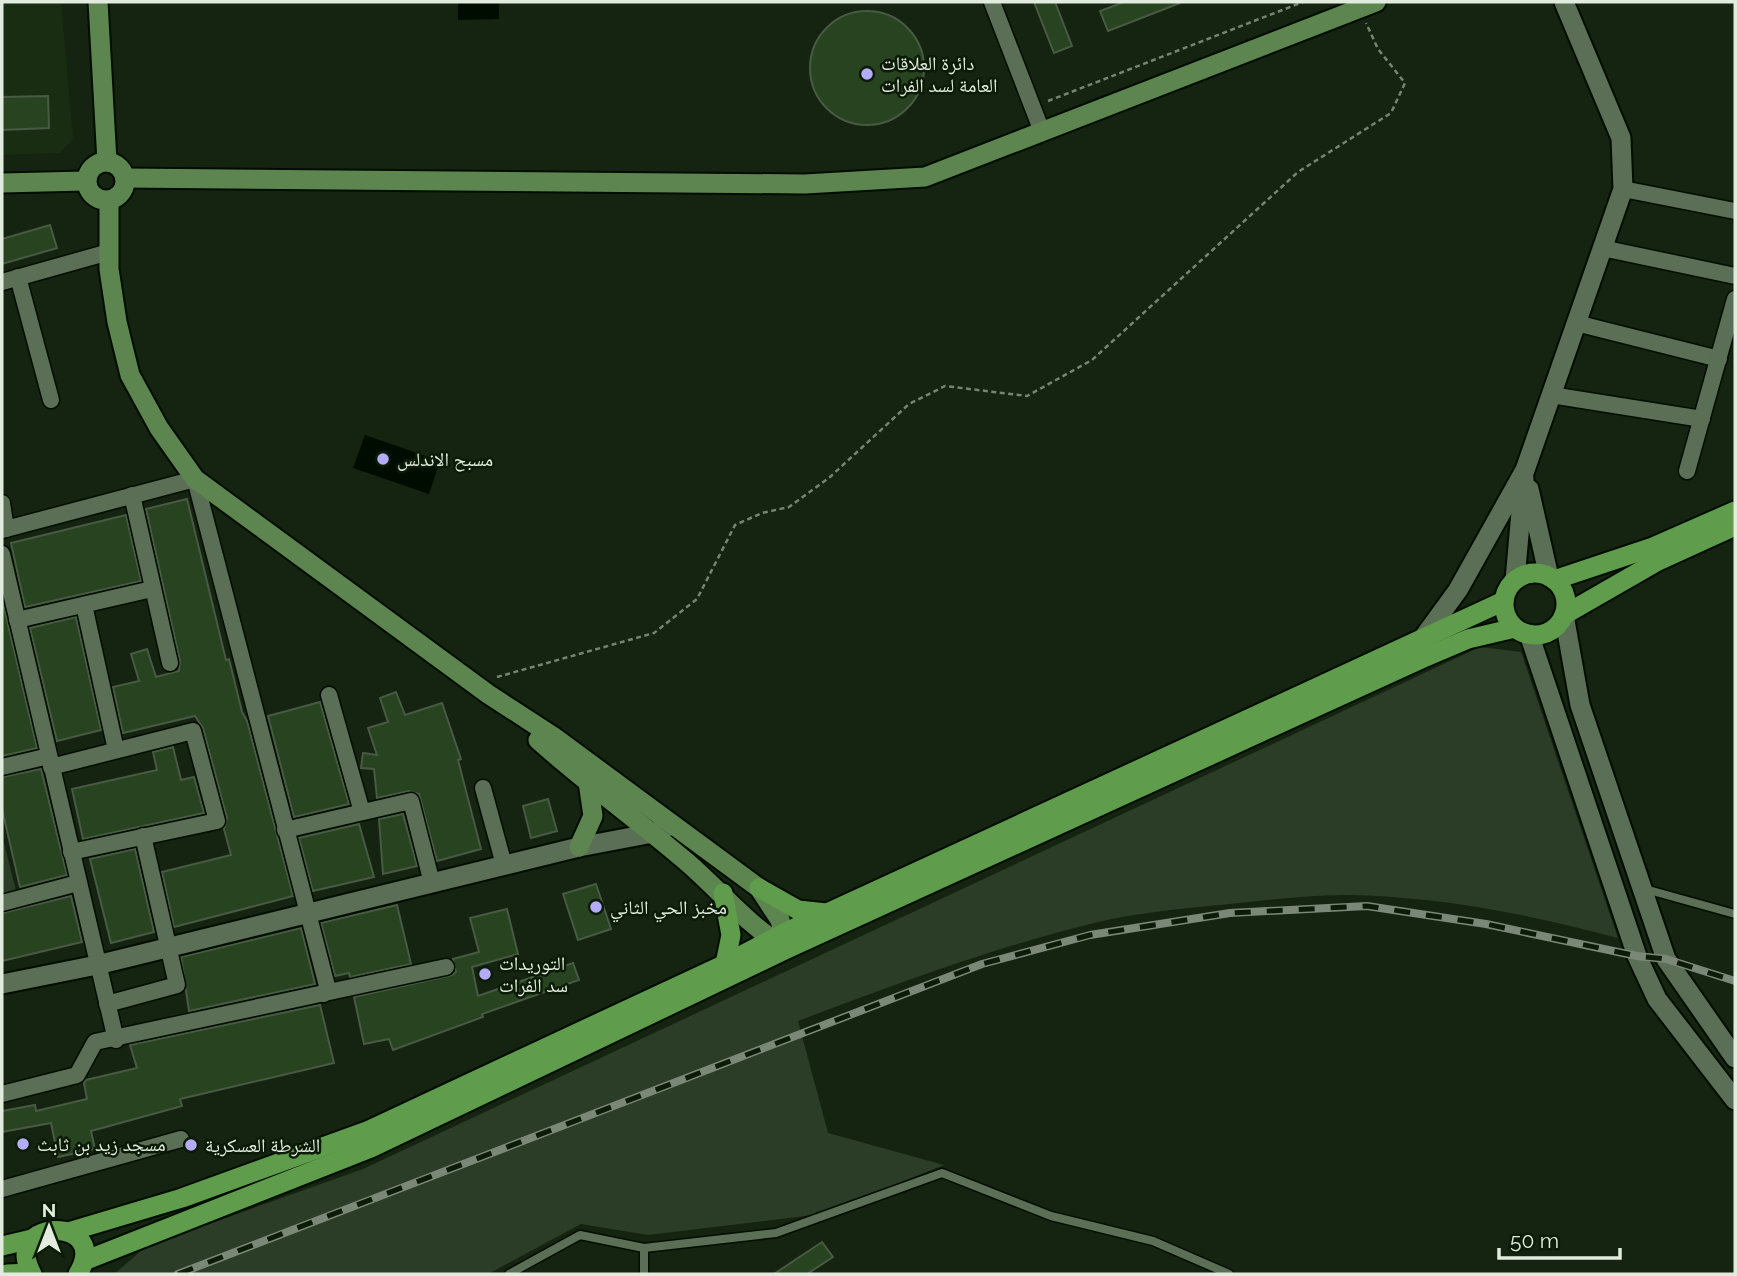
<svg xmlns="http://www.w3.org/2000/svg" width="1737" height="1276" font-family="Raleway,'Noto Naskh Arabic',sans-serif">
  <rect width="100%" height="100%" fill="#142410"/>
  <path fill="#192d13" d="M 2,2 L 61,2 L 73,138 L 60,153 L 2,155 Z"/>
  <g fill="#2c3d27">
    <path d="M 1480,647 L 1521,652 L 1618,938 C 1532,915 1442,897 1352,895 C 1308,894 1264,901 1220,905 C 1178,909 1135,913 1094,923 C 992,948 896,984 798,1021 L 828,1133 L 944,1165 L 822,1214 L 648,1235 L 581,1224 L 488,1274 L 114,1274 L 147,1246 L 363,1169 Z"/>
    <path d="M 2,835 L 17,895 L 2,899 Z"/>
  </g>
  <g fill="#000c00">
    <path d="M 458,2 L 499,2 L 499,19 L 458,20 Z"/>
    <path d="M 365,435 L 440,461 L 429,494 L 353,468 Z"/>
  </g>
  <g fill="#27431f" stroke="#485a43" stroke-width="2">
    <path d="M 1034,2 L 1055,2 L 1072,46 L 1054,53 Z"/>
    <path d="M 1124,2 L 1180,2 L 1180,3 L 1108,31 L 1100,11 Z"/>
    <circle cx="867" cy="68" r="57"/>
    <path d="M 48,96 L 49,128 L 2,130 L 2,97 Z"/>
    <path d="M 50,225 L 57,248 L 2,264 L 2,239 Z"/>
    <path d="M 187,499 L 226,660 L 229,659 L 242,712 L 247,721 L 293,896 L 174,927 L 162,872 L 231,855 L 224,829 L 227,818 L 203,728 L 195,716 L 123,733 L 113,687 L 139,681 L 131,654 L 147,649 L 156,677 L 179,671 L 180,661 L 146,509 Z"/>
    <path d="M 126,515 L 141,581 L 25,607 L 11,543 Z"/>
    <path d="M 2,599 L 37,748 L 2,756 Z"/>
    <path d="M 76,617 L 101,730 L 57,741 L 30,628 Z"/>
    <path d="M 396,692 L 405,715 L 442,703 L 461,759 L 458,760 L 481,849 L 437,861 L 419,794 L 409,791 L 377,798 L 374,769 L 361,768 L 363,753 L 377,755 L 368,728 L 388,722 L 380,698 Z"/>
    <path d="M 320,702 L 349,804 L 294,817 L 268,716 Z"/>
    <path d="M 173,747 L 181,780 L 194,777 L 204,813 L 83,839 L 72,789 L 157,770 L 153,752 Z"/>
    <path d="M 41,769 L 67,875 L 20,887 L 2,809 L 2,777 Z"/>
    <path d="M 548,799 L 557,831 L 531,838 L 523,806 Z"/>
    <path d="M 403,814 L 417,866 L 383,874 L 379,819 Z"/>
    <path d="M 359,824 L 374,877 L 313,891 L 299,838 Z"/>
    <path d="M 135,849 L 154,932 L 111,943 L 90,859 Z"/>
    <path d="M 596,884 L 611,929 L 578,940 L 563,894 Z"/>
    <path d="M 71,896 L 82,942 L 2,961 L 2,913 Z"/>
    <path d="M 397,905 L 411,964 L 350,977 L 349,973 L 335,976 L 321,923 Z"/>
    <path d="M 507,909 L 518,954 L 472,967 L 478,996 L 573,963 L 579,980 L 482,1014 L 483,1017 L 393,1050 L 389,1039 L 364,1044 L 354,997 L 452,975 L 456,972 L 453,959 L 479,952 L 470,918 Z"/>
    <path d="M 301,928 L 315,984 L 189,1011 L 181,957 Z"/>
    <path d="M 320,1005 L 334,1063 L 180,1099 L 182,1106 L 91,1131 L 95,1149 L 58,1157 L 51,1123 L 2,1132 L 2,1111 L 35,1105 L 36,1111 L 87,1099 L 84,1083 L 86,1080 L 137,1068 L 130,1045 Z"/>
    <path d="M 822,1242 L 833,1257 L 807,1274 L 774,1274 Z"/>
  </g>
  <g fill="none" stroke-linecap="round" stroke-linejoin="round">
    <g stroke="#020d00" stroke-width="11">
      <g id="service">
        <path d="M 1645,889 L 1735,914"/>
        <path d="M 644,1248 L 644,1274"/>
        <path d="M 509,1274 L 580,1235 L 644,1248 L 776,1233 L 942,1173 L 1051,1216 L 1153,1241 L 1229,1274"/>
      </g>
    </g>
    <g stroke="#020d00" stroke-width="19">
      <g id="minor">
        <path d="M 992,2 L 1041,129"/>
        <path d="M 1623,189 L 1735,211"/>
        <path d="M 1602,248 L 1735,276"/>
        <path d="M 18,277 L 51,400"/>
        <path d="M 2,282 L 109,252"/>
        <path d="M 1576,323 L 1719,359"/>
        <path d="M 1551,395 L 1702,419"/>
        <path d="M 1687,471 L 1735,299"/>
        <path d="M 132,495 L 170,663"/>
        <path d="M 2,503 L 6,529"/>
        <path d="M 2,530 L 195,479 L 327,986 L 324,994"/>
        <path d="M 2,554 L 116,1040"/>
        <path d="M 84,605 L 116,750"/>
        <path d="M 17,620 L 152,589"/>
        <path d="M 329,695 L 362,812"/>
        <path d="M 2,767 L 49,756"/>
        <path d="M 51,767 L 193,731 L 217,821 L 71,852"/>
        <path d="M 483,788 L 504,865"/>
        <path d="M 285,830 L 411,801 L 432,883"/>
        <path d="M 2,903 L 78,883"/>
        <path d="M 107,1004 L 177,985 L 143,836"/>
        <path d="M 2,1094 L 77,1075 L 95,1042 L 446,967"/>
        <path d="M 2,1189 L 181,1139"/>
      </g>
    </g>
    <g stroke="#020d00" stroke-width="23">
      <g id="tertiary">
        <path d="M 1529,489 L 1549,577"/>
        <path d="M 1515,580 L 1524,478"/>
        <path d="M 1564,615 L 1580,705 L 1666,959 L 1735,1058"/>
        <path d="M 1529,634 L 1637,956 L 1657,999 L 1735,1100"/>
        <path d="M 1423,638 L 1458,590 L 1525,470 L 1623,189 L 1621,138 L 1564,2"/>
        <path d="M 2,984 L 97,965 L 579,847 L 653,833 L 671,825"/>
      </g>
    </g>
    <g stroke="#020d00" stroke-width="23">
      <g id="secondary">
        <path d="M 98,2 L 107,162"/>
        <circle cx="106" cy="181" r="19"/>
        <path d="M 125,178 L 805,184 L 925,177 L 1376,2"/>
        <path d="M 2,183 L 86,181"/>
        <path d="M 109,201 L 109,269 L 117,322 L 130,375 L 159,428 L 195,479 L 488,694 L 554,737 L 759,888 L 780,920 L 786,947"/>
        <path d="M 538,740 C 586,783 639,821 688,863 C 720,891 749,926 785,948"/>
        <path d="M 579,847 L 593,816 L 588,782"/>
      </g>
    </g>
    <g stroke="#020d00" stroke-width="23">
      <g id="primary">
        <circle cx="1535" cy="604" r="31"/>
        <path d="M 1554,580 L 1653,547 L 1735,511"/>
        <path d="M 1564,615 L 1658,561 L 1735,526"/>
        <path d="M 759,888 L 798,910 L 826,913"/>
        <path d="M 723,893 L 731,935 L 725,964"/>
        <path d="M 68,1232 L 182,1198 L 367,1131 L 725,964 L 784,933 L 1504,601"/>
        <path d="M 2,1246 L 32,1239"/>
        <path d="M 84,1261 L 371,1148 L 787,949 L 1421,659 L 1468,639 L 1515,628"/>
        <path d="M 7,1274 L 30,1273"/>
        <path d="M 32,1274 C 0,1216 113,1216 78,1274"/>
      </g>
    </g>
    <g stroke="#768372" stroke-width="2.5" stroke-dasharray="5 3.5" stroke-linecap="butt">
      <path d="M 1048,101 L 1303,2"/>
      <path d="M 497,677 L 654,633 L 697,599 L 735,525 L 762,513 L 789,507 L 830,477 L 909,404 L 945,386 L 1027,396 L 1092,360 L 1298,172 L 1391,113 L 1405,83 L 1378,49 L 1366,23"/>
    </g>
    <use href="#service" stroke="#5b6e56" stroke-width="8"/>
    <use href="#minor" stroke="#5b6e56" stroke-width="16"/>
    <use href="#tertiary" stroke="#5b6e56" stroke-width="19"/>
    <use href="#secondary" stroke="#5d8550" stroke-width="19"/>
    <use href="#primary" stroke="#5f9c4b" stroke-width="19"/>
    <g stroke="#7b8877" stroke-width="8">
      <path id="rail" d="M 178,1274 L 982,964 L 1090,935 L 1230,913 L 1367,906 L 1486,924 L 1637,956 L 1666,959 L 1735,981"/>
    </g>
    <use href="#rail" stroke="#0b1b07" stroke-width="5" stroke-dasharray="16" stroke-linecap="butt"/>
  </g>
  <g fill="#b4acf9" stroke="#0b1b07" stroke-width="2.5">
    <circle cx="867" cy="74" r="7"/>
    <circle cx="383" cy="459" r="7"/>
    <circle cx="596" cy="907" r="7"/>
    <circle cx="485" cy="974" r="7"/>
    <circle cx="23" cy="1144" r="7"/>
    <circle cx="191" cy="1145" r="7"/>
  </g>
  <g text-anchor="middle" stroke-width="5" stroke-linejoin="round" paint-order="stroke">
    <g font-size="19" fill="#e2ecde" stroke="#0b1b07" text-anchor="start">
      <text x="881" y="70">دائرة العلاقات<tspan x="881" dy="22">العامة لسد الفرات</tspan></text>
      <text x="397" y="466">مسبح الاندلس</text>
      <text x="610" y="914">مخبز الحي الثاني</text>
      <text x="499" y="970">التوريدات<tspan x="499" dy="22">سد الفرات</tspan></text>
      <text x="37" y="1151">مسجد زيد بن ثابث</text>
      <text x="205" y="1152">الشرطة العسكرية</text>
    </g>
  </g>
  <rect width="1737" height="1276" fill="none" stroke="#e2ecde" stroke-width="7"/>
  <g transform="translate(49 1227)" stroke="#0b1b07" stroke-width="5" paint-order="stroke">
  <path d="M0-5L12 26L0 18L-12 26Z" fill="#e2ecde"/>
  <text y="-10" font-size="19" font-weight="bold" text-anchor="middle" fill="#e2ecde">N</text>
  </g>
  <path d="M1499 1248v10h121v-10" fill="none" stroke="#e2ecde" stroke-width="3.5"/>
  <text x="1510" y="1248" font-size="21" fill="#e2ecde" stroke="#0b1b07" stroke-width="5" paint-order="stroke">50 m</text>
</svg>
